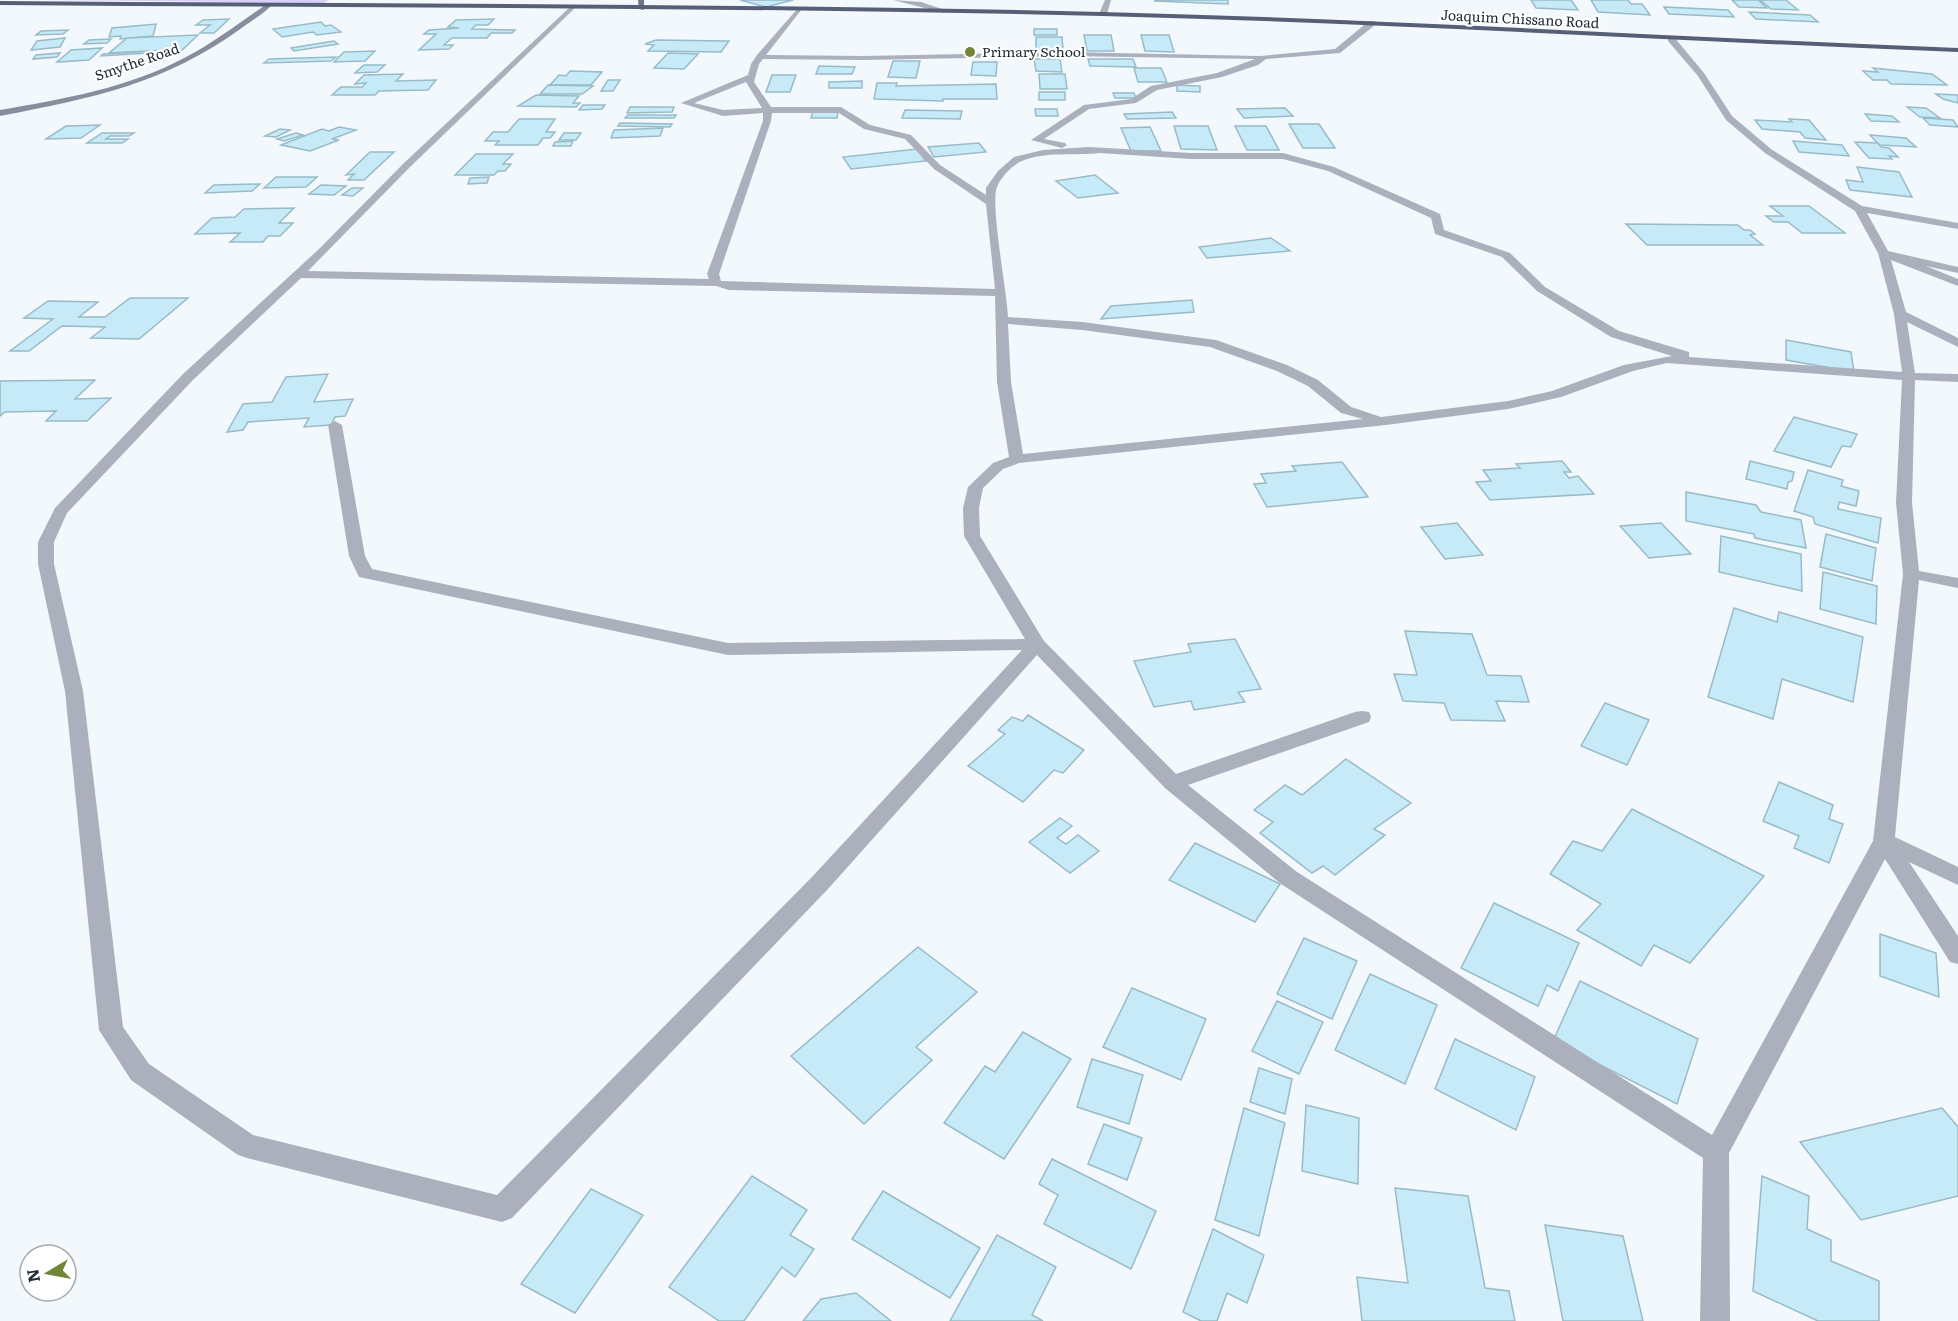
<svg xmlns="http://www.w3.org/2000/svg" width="1958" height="1321" font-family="Literata,serif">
  <rect width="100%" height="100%" fill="#f3f8fd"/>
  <path fill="#d9cffb" d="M 42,0 L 329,0 L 323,3 Z"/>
  <g fill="#c6eaf7" stroke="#98bbc7" stroke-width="1.5">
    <path d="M 740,0 L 793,0 L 766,7 Z"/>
    <path d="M 1155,0 L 1228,0 L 1228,4 L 1155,1 Z"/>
    <path d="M 1531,0 L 1571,0 L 1578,10 L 1536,8 Z"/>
    <path d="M 1591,0 L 1628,0 L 1631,4 L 1642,4 L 1650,15 L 1598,12 Z"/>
    <path d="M 1732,0 L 1758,0 L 1767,8 L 1739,7 Z"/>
    <path d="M 1760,0 L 1786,0 L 1798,10 L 1771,9 Z"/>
    <path d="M 1664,7 L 1728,10 L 1734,17 L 1669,14 Z"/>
    <path d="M 1749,12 L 1810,15 L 1818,22 L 1756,19 Z"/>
    <path d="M 229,19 L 214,33 L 200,33 L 210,25 L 196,25 L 203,20 Z"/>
    <path d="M 494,19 L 488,25 L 476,25 L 472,29 L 515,30 L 512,33 L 491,33 L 487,38 L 452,38 L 444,45 L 453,45 L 449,49 L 419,50 L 436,34 L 424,34 L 429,30 L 459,28 L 448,27 L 456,20 Z"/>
    <path d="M 321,22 L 325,26 L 331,25 L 341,32 L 317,35 L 313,32 L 282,37 L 273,29 Z"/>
    <path d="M 156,24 L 153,36 L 120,39 L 121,36 L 109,37 L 112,28 Z"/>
    <rect x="1034" y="29" width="23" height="6"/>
    <path d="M 68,30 L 63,34 L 36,35 L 41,31 Z"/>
    <path d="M 198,35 L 179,53 L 162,54 L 166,50 L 109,53 L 127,38 Z"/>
    <path d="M 1084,35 L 1111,35 L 1114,51 L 1087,51 Z"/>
    <path d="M 1141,35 L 1169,35 L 1174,52 L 1145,51 Z"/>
    <path d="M 1036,37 L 1062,37 L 1063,49 L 1036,49 Z"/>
    <path d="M 65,38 L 60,47 L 31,50 L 37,41 Z"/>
    <path d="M 111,39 L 107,43 L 84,44 L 89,40 Z"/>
    <path d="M 656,40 L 729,41 L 721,52 L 648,51 L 654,45 L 645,44 Z"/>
    <path d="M 334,41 L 338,44 L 294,51 L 291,48 Z"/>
    <path d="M 102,48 L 89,60 L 57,62 L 71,50 Z"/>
    <path d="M 151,51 L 149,53 L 101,56 L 103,54 Z"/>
    <path d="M 375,51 L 365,61 L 334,62 L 344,52 Z"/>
    <path d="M 60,53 L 57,57 L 33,59 L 36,55 Z"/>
    <path d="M 668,53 L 698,54 L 684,69 L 654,68 Z"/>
    <path d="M 336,57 L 331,61 L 264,63 L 269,59 Z"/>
    <path d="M 1034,59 L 1060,59 L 1062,72 L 1036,71 Z"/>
    <path d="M 1088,59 L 1133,59 L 1136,67 L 1090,66 Z"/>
    <path d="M 893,61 L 920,61 L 916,78 L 888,77 Z"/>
    <path d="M 973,62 L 997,62 L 996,76 L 971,75 Z"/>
    <path d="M 364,65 L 385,65 L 377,72 L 355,73 Z"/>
    <path d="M 819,66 L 855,67 L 852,74 L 816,74 Z"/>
    <path d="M 1134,68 L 1161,68 L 1167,82 L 1138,82 Z"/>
    <path d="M 1873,68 L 1932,74 L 1947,85 L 1891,84 L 1887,80 L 1873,80 L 1863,71 L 1878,72 Z"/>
    <path d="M 570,71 L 602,72 L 591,85 L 550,85 L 559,75 L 566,76 Z"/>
    <path d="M 403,74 L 396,81 L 436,80 L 428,90 L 379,91 L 375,95 L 332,95 L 341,87 L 362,87 L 366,83 L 355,84 L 364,75 Z"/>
    <path d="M 1039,74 L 1065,74 L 1067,89 L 1040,89 Z"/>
    <path d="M 772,75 L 796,75 L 790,92 L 766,92 Z"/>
    <path d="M 608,80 L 620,80 L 613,91 L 601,91 Z"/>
    <path d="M 862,81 L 862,88 L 829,88 L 829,82 Z"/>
    <path d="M 877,83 L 897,83 L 896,86 L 996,84 L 997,99 L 943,99 L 943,101 L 874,99 Z"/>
    <path d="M 548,85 L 593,86 L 582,94 L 540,94 Z"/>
    <path d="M 1177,85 L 1200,86 L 1200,92 L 1177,91 Z"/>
    <rect x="1039" y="92" width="26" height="8"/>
    <path d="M 1113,93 L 1134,93 L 1136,98 L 1115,98 Z"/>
    <path d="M 1936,94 L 1958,95 L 1958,103 L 1943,99 Z"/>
    <path d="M 536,95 L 579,96 L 573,103 L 580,103 L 576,107 L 518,106 Z"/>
    <path d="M 583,105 L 605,105 L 602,109 L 579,110 Z"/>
    <path d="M 630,107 L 674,107 L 672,112 L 627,113 Z"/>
    <path d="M 1907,107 L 1926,108 L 1940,118 L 1920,117 Z"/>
    <path d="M 1285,108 L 1293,116 L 1244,118 L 1237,109 Z"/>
    <path d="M 1035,109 L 1057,109 L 1058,116 L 1036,116 Z"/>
    <path d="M 905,110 L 962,111 L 960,119 L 902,118 Z"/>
    <path d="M 813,111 L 838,111 L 837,118 L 811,118 Z"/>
    <path d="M 1172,112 L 1176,118 L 1127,119 L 1124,114 Z"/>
    <path d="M 1865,114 L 1892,116 L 1899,122 L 1871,121 Z"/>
    <path d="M 628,115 L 676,115 L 674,118 L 625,118 Z"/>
    <path d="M 1923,118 L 1953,120 L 1958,127 L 1930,125 Z"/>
    <path d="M 519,119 L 555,119 L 546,132 L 555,132 L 550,138 L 543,138 L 538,145 L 495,145 L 499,141 L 485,141 L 493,132 L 508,132 Z"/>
    <path d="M 1789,119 L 1809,120 L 1826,140 L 1805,138 L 1800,132 L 1762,129 L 1755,120 L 1792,122 Z"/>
    <path d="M 620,123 L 672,124 L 670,127 L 618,126 Z"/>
    <path d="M 1289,124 L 1319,124 L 1335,148 L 1303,148 Z"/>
    <path d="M 100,125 L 81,138 L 46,139 L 66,126 Z"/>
    <path d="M 1174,126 L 1208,126 L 1217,150 L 1181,149 Z"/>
    <path d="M 1235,126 L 1266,126 L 1279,150 L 1247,150 Z"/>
    <path d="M 339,127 L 356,130 L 332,139 L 339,140 L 310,151 L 281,145 L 322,129 L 329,131 Z"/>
    <path d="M 1150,127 L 1161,151 L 1131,151 L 1121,128 Z"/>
    <path d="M 663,128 L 660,136 L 611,138 L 614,130 Z"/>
    <path d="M 280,129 L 290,130 L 276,137 L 265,136 Z"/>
    <path d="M 102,133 L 134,133 L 129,136 L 110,136 L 106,139 L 128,139 L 122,143 L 87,143 Z"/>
    <path d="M 296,133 L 303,135 L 284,141 L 277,139 Z"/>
    <path d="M 564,133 L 581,133 L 576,140 L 559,140 Z"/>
    <path d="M 1870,135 L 1906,138 L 1916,147 L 1879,145 Z"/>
    <path d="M 573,141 L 571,146 L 553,146 L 555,142 Z"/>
    <path d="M 1793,141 L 1842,145 L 1849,156 L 1799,152 Z"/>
    <path d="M 1855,142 L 1878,143 L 1881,147 L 1889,148 L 1898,157 L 1889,156 L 1892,159 L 1869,158 Z"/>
    <path d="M 979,143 L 986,152 L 934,157 L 928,147 Z"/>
    <path d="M 917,149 L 926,161 L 851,169 L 843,157 Z"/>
    <path d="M 370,152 L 394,152 L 364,180 L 348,180 L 354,174 L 346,175 Z"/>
    <path d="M 476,154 L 513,154 L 503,164 L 511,164 L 505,171 L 498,171 L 494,175 L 455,175 Z"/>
    <path d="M 1857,167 L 1899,172 L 1912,197 L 1850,190 L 1846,180 L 1863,182 Z"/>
    <path d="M 1095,175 L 1118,193 L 1078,198 L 1056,181 Z"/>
    <path d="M 276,177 L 317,177 L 306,187 L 264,188 Z"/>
    <path d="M 489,177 L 487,183 L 468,184 L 470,178 Z"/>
    <path d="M 260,184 L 252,191 L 205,193 L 214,185 Z"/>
    <path d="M 321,185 L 346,186 L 334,195 L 309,194 Z"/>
    <path d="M 352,188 L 363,188 L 353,196 L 342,195 Z"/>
    <path d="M 1770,206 L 1809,206 L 1845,233 L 1802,233 L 1788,222 L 1774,222 L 1766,216 L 1783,216 Z"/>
    <path d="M 294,208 L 279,223 L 293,223 L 280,236 L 268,236 L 263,242 L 230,242 L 240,233 L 195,234 L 212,218 L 235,217 L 244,209 Z"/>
    <path d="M 1626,224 L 1738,225 L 1744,230 L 1750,230 L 1755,234 L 1750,235 L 1763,245 L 1647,245 Z"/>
    <path d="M 1271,238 L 1290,251 L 1207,258 L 1199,247 Z"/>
    <path d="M 130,298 L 188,298 L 139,339 L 91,338 L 105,327 L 62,326 L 29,351 L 10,351 L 53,319 L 24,318 L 48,301 L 98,302 L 79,317 L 105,317 Z"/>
    <path d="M 1192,300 L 1194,312 L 1101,319 L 1111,306 Z"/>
    <path d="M 1786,340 L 1851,352 L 1854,372 L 1786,360 Z"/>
    <path d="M 328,374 L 314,402 L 353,399 L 345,416 L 335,417 L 331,425 L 304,427 L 309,418 L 248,422 L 243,430 L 227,432 L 243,404 L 272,402 L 286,377 Z"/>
    <path d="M 95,380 L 75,399 L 111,398 L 87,421 L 46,421 L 56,411 L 5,412 L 0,416 L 0,381 Z"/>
    <path d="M 1794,417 L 1857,434 L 1851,447 L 1842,446 L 1831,467 L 1774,451 Z"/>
    <path d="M 1562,461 L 1571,472 L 1564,472 L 1569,478 L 1578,476 L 1594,494 L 1490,500 L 1476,482 L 1491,481 L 1483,470 L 1520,468 L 1516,464 Z"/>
    <path d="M 1750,461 L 1794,472 L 1792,481 L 1788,482 L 1787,489 L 1746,479 Z"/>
    <path d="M 1342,462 L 1368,497 L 1267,507 L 1254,484 L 1266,483 L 1261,474 L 1296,471 L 1292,466 Z"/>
    <path d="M 1808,470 L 1843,480 L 1841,486 L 1859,491 L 1856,506 L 1839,502 L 1838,509 L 1881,518 L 1878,543 L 1815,524 L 1813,517 L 1794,511 Z"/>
    <path d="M 1686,492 L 1756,505 L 1761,512 L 1801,520 L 1806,548 L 1755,538 L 1754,534 L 1686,521 Z"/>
    <path d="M 1457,523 L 1483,555 L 1445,559 L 1421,527 Z"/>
    <path d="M 1661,523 L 1691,554 L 1649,558 L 1620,526 Z"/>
    <path d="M 1826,534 L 1876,548 L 1872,581 L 1820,567 Z"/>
    <path d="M 1721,536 L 1801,554 L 1802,591 L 1719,572 Z"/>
    <path d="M 1823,572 L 1877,586 L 1876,624 L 1820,609 Z"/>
    <path d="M 1734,608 L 1777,622 L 1779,612 L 1863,637 L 1853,702 L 1782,679 L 1773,719 L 1708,697 Z"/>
    <path d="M 1405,631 L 1472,634 L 1487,675 L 1521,676 L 1529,702 L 1496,701 L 1505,721 L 1451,720 L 1444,703 L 1403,701 L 1394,674 L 1417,675 Z"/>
    <path d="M 1235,639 L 1261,689 L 1238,692 L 1245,702 L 1194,710 L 1191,701 L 1154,707 L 1134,661 L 1191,652 L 1188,644 Z"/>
    <path d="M 1605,703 L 1649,720 L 1627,765 L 1581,746 Z"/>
    <path d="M 1028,715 L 1084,750 L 1063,773 L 1054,770 L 1023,802 L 968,766 L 1005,734 L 998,730 L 1012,717 L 1023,721 Z"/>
    <path d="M 1346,759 L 1411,803 L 1374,829 L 1385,835 L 1335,875 L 1323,866 L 1312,873 L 1260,833 L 1273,822 L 1254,810 L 1285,785 L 1302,795 Z"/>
    <path d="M 1779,782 L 1833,805 L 1829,819 L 1843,824 L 1829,863 L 1794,848 L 1799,836 L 1763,821 Z"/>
    <path d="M 1632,809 L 1764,876 L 1690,963 L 1654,945 L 1641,966 L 1577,930 L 1601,904 L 1550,874 L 1573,841 L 1602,851 Z"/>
    <path d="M 1060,818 L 1072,826 L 1057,838 L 1066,844 L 1078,835 L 1099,851 L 1070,873 L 1029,842 Z"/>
    <path d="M 1195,843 L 1280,884 L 1255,922 L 1169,880 Z"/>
    <path d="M 1494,903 L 1579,943 L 1558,991 L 1547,985 L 1538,1006 L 1461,968 Z"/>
    <path d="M 1880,934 L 1936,953 L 1939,997 L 1880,976 Z"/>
    <path d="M 1304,938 L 1357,961 L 1332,1019 L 1277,994 Z"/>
    <path d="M 918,947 L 977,992 L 916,1047 L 932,1060 L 864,1124 L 791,1056 Z"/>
    <path d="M 1370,974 L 1437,1005 L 1405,1084 L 1335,1050 Z"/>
    <path d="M 1580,981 L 1698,1039 L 1677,1104 L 1553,1041 Z"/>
    <path d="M 1132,988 L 1206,1019 L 1181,1080 L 1103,1047 Z"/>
    <path d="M 1277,1001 L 1323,1022 L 1299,1074 L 1252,1051 Z"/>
    <path d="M 1023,1032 L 1071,1059 L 1004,1159 L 944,1123 L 985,1066 L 995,1072 Z"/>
    <path d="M 1455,1039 L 1535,1077 L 1516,1130 L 1435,1089 Z"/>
    <path d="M 1092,1059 L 1143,1075 L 1129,1124 L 1077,1107 Z"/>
    <path d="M 1259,1068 L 1292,1079 L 1285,1114 L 1250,1102 Z"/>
    <path d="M 1306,1105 L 1359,1118 L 1358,1184 L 1302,1171 Z"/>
    <path d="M 1244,1108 L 1285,1123 L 1259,1236 L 1215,1220 Z"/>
    <path d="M 1942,1108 L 1958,1127 L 1958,1196 L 1861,1220 L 1800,1142 Z"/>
    <path d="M 1104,1124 L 1142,1138 L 1127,1180 L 1088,1164 Z"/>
    <path d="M 1052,1159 L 1156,1211 L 1131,1269 L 1044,1224 L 1058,1195 L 1039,1184 Z"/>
    <path d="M 752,1176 L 807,1210 L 790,1235 L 814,1249 L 795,1277 L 782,1267 L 744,1321 L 719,1321 L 669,1287 Z"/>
    <path d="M 1762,1176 L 1809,1196 L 1807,1229 L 1831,1240 L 1831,1261 L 1879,1281 L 1879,1321 L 1818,1321 L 1753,1291 Z"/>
    <path d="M 1395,1188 L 1468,1196 L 1485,1288 L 1509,1291 L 1515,1321 L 1362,1321 L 1357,1277 L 1408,1283 Z"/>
    <path d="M 591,1189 L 643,1215 L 575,1313 L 521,1284 Z"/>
    <path d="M 883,1191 L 980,1248 L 950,1298 L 852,1239 Z"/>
    <path d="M 1545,1225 L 1623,1236 L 1643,1321 L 1563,1321 Z"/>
    <path d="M 1213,1229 L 1264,1255 L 1247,1303 L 1227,1293 L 1217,1321 L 1201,1321 L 1183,1312 Z"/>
    <path d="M 997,1235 L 1056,1267 L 1032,1315 L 1043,1321 L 950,1321 Z"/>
    <path d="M 856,1293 L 891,1321 L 803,1321 L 821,1299 Z"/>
  </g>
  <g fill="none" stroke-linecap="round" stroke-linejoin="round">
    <g fill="#abb0bc" fill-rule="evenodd">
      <path d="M 893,0 L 921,2 L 948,11 L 944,13 Z"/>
      <path d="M 1105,0 L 1111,0 L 1107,14 L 1103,16 L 1099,14 Z"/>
      <path d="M 570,7 L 575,8 L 410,167 L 308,271 L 709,279 L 707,274 L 763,121 L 763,113 L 723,116 L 681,103 L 748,75 L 751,64 L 757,55 L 799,7 L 802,9 L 766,55 L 864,56 L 1065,52 L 1260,56 L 1335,49 L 1369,21 L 1375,21 L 1375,25 L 1340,53 L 1266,59 L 1258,65 L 1222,77 L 1157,90 L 1136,103 L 1089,109 L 1044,139 L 1065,143 L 1067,145 L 1062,148 L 1031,140 L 1084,105 L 1131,99 L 1151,86 L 1217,73 L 1255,59 L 1065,56 L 864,60 L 763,59 L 759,64 L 754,82 L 771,107 L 841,107 L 870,125 L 911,135 L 940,165 L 986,195 L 986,188 L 998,171 L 1014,157 L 1043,150 L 1089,147 L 1191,153 L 1283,153 L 1334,167 L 1440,214 L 1444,230 L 1510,253 L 1545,287 L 1619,331 L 1689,352 L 1689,357 L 1902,372 L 1894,314 L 1878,253 L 1855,211 L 1765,153 L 1726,120 L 1698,76 L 1668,41 L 1668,37 L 1674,37 L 1704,73 L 1732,116 L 1771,149 L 1862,206 L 1958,223 L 1958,229 L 1867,213 L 1888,251 L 1958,267 L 1958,273 L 1926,266 L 1958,279 L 1958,286 L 1891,260 L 1906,312 L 1958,338 L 1958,347 L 1907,322 L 1915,373 L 1958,374 L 1958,382 L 1915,380 L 1912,503 L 1919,571 L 1958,578 L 1958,588 L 1919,580 L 1895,837 L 1958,867 L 1958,885 L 1909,862 L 1958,936 L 1958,964 L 1950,962 L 1885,859 L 1729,1153 L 1730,1321 L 1700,1321 L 1703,1158 L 1281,884 L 1165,788 L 1037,655 L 828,889 L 512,1218 L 502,1222 L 247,1158 L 238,1155 L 131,1080 L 99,1030 L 65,691 L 38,564 L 38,542 L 55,508 L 183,374 L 319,249 L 404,163 ZM 746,82 L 762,108 L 723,110 L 694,103 ZM 772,113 L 839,113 L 864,129 L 905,139 L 934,169 L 986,204 L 995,289 L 721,281 L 719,274 L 771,121 ZM 1100,153 L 1191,159 L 1283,159 L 1328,171 L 1431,218 L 1435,234 L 1502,257 L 1537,291 L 1611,337 L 1672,356 L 1624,365 L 1552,391 L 1508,401 L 1381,417 L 1351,407 L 1318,380 L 1287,365 L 1216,340 L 1082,322 L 1008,317 C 1007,291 990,205 997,187 C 1000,178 1013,164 1022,161 C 1046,151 1075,156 1100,153 ZM 301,278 L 716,286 L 729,290 L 995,296 L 997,382 L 1009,457 L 993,463 L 968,487 L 963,508 L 964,536 L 1025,639 L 728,643 L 372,569 L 365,556 L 342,425 L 335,421 L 328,425 L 349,556 L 359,577 L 728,655 L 1022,650 L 812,877 L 497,1195 L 253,1135 L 149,1064 L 123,1027 L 83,691 L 54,564 L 54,542 L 67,513 L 193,380 ZM 1008,324 L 1082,330 L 1210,347 L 1277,371 L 1308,386 L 1341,413 L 1363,419 L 1023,454 L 1011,382 ZM 1667,363 L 1902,380 L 1896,503 L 1903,574 L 1873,841 L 1712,1135 L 1297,872 L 1188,785 L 1369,722 L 1371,717 L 1369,712 L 1362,711 L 1355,712 L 1176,774 L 1044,641 L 980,536 L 979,508 L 983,488 L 1003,469 L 1019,463 L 1386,425 L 1508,409 L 1561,397 L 1633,371 Z"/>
    </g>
    <path fill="#878d9f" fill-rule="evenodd" d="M 267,4 L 272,5 C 264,13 253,20 243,27 C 165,84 93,98 0,116 L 0,110 C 63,99 129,88 186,57 C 215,42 240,22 267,4 Z"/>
    <path fill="#6d748a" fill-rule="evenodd" d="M 638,0 L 644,0 L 644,10 L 639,9 Z"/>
    <path fill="#575f77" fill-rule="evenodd" d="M 0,1 C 367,4 735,3 1102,12 C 1388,19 1673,37 1958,48 L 1958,52 C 1673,41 1388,23 1102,16 C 735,7 367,8 0,5 Z"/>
  </g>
  <circle fill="#738636" stroke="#fff" stroke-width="2" cx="970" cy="52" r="6"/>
  <g text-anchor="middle" stroke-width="4.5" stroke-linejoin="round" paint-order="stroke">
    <g font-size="14" fill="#232d35" stroke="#fff">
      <text transform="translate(1520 19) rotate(3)" y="5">Joaquim Chissano Road</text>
      <text transform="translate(137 62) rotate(-19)" y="5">Smythe Road</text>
    </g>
    <g font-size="14" fill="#232d35" stroke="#fff" text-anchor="start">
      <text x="982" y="57">Primary School</text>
    </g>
  </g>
  <g transform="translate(48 1273) rotate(260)"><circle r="28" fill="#ffffff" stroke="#a7abae" stroke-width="1.5"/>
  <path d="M0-4.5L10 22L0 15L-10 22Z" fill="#738636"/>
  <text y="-9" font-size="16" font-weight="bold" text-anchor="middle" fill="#232d35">N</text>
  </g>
</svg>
